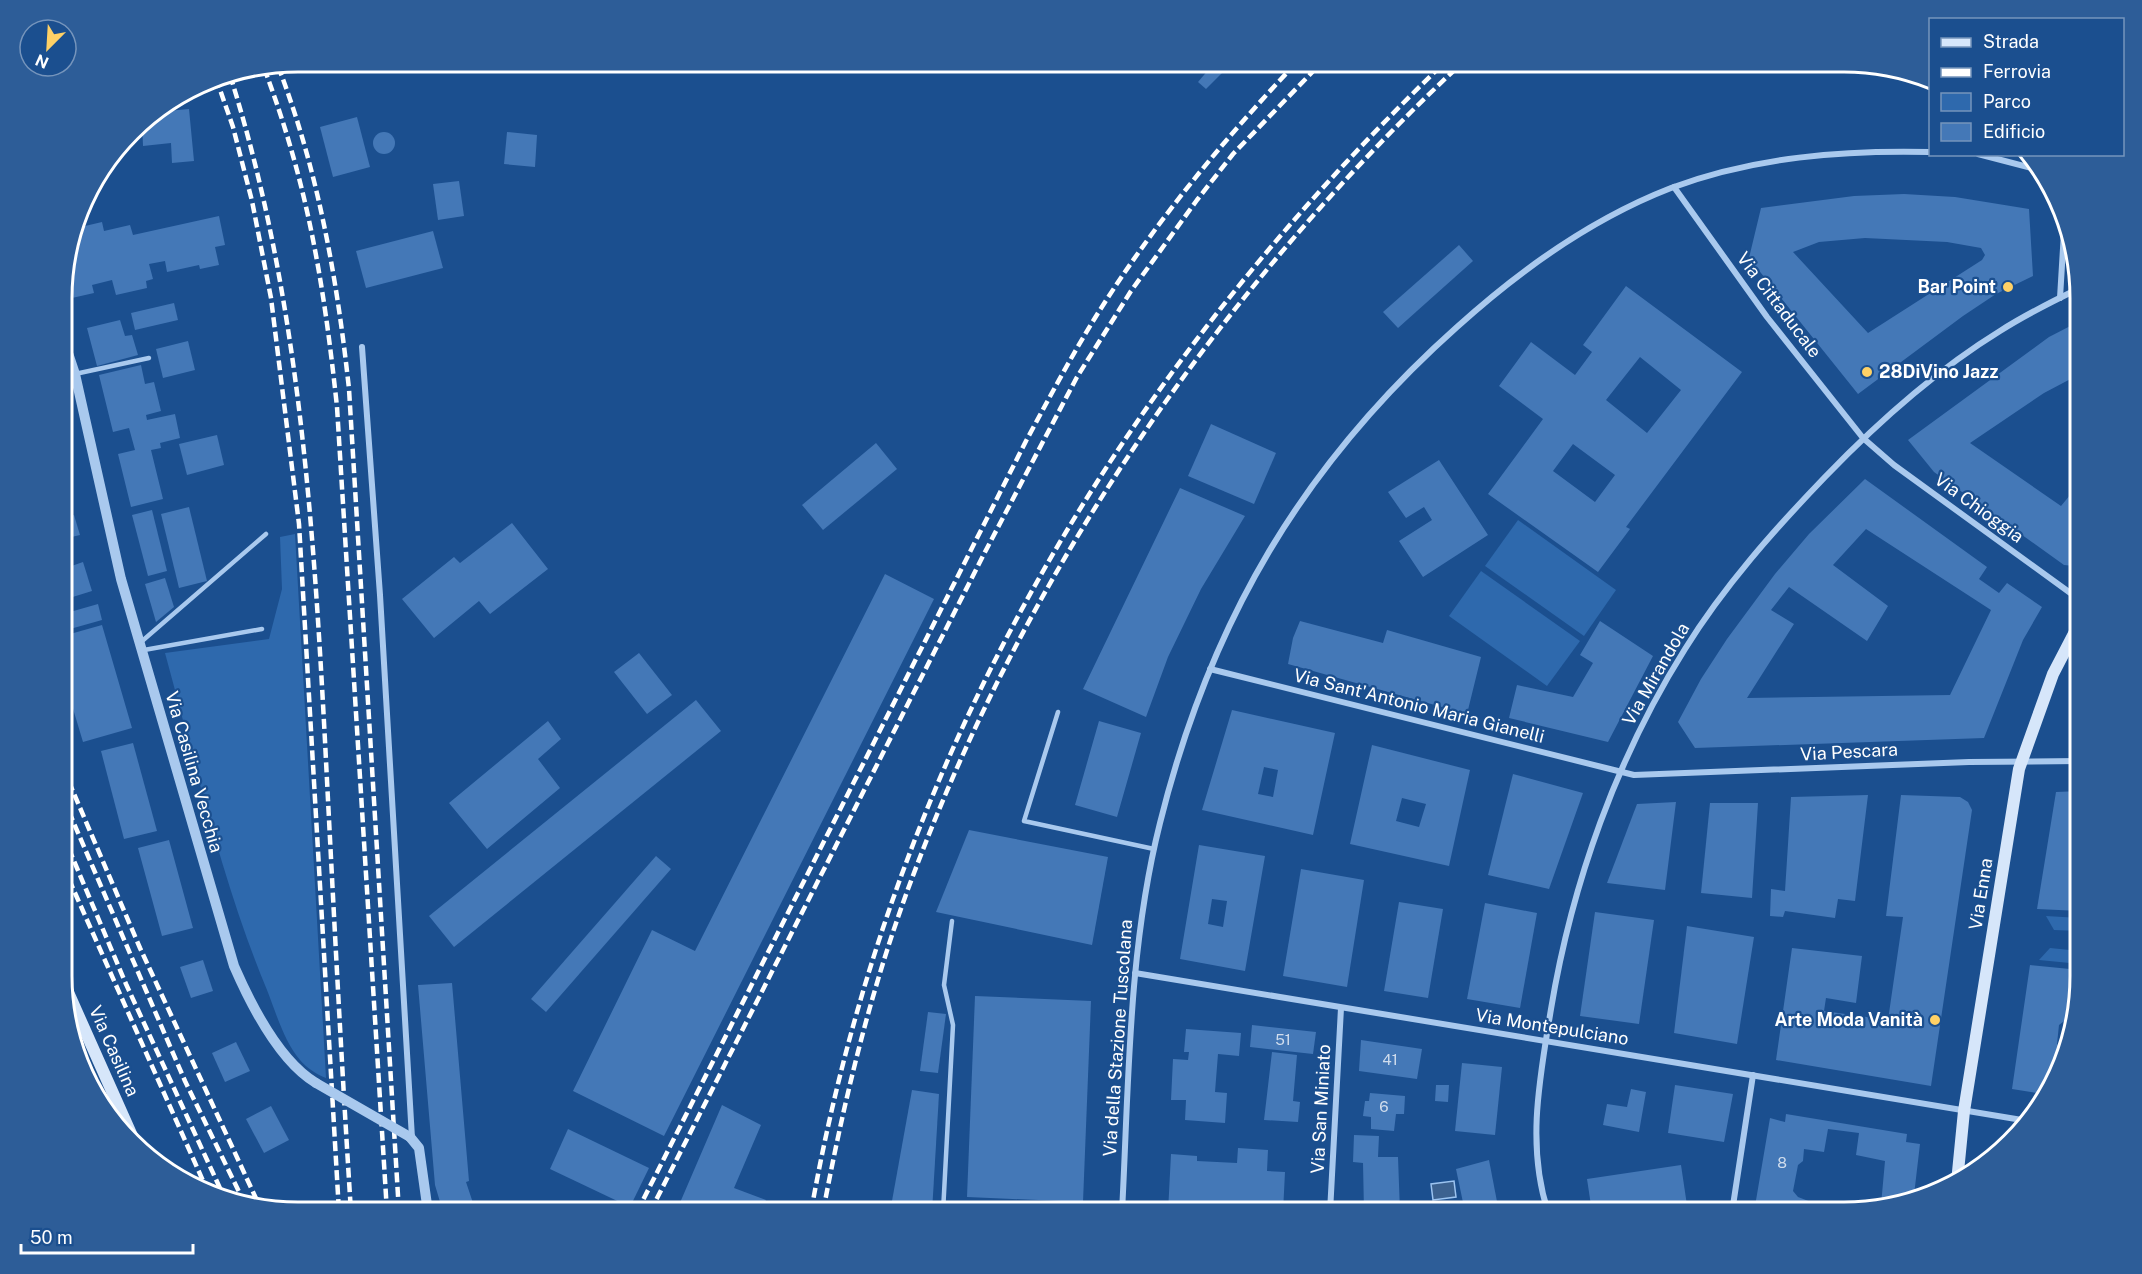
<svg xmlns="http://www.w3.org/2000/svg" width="2142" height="1274" font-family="'Public Sans',sans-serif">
  <rect width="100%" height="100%" fill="#1b4f8f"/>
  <g fill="#2e69ad">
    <path d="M 1518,520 L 1616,590 L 1584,636 L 1485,566 Z"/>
    <path d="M 295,534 L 326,1078 C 316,1074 307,1068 300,1060 C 284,1041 276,1013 267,990 C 222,882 196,766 165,653 L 269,639 L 282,589 L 280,537 Z"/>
    <path d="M 1481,571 L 1580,641 L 1547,686 L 1449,616 Z"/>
    <path d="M 2046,916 L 2080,918 L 2080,931 L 2054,930 Z"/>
    <path d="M 2050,948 L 2080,951 L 2080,964 L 2039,960 Z"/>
  </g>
  <path fill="#3c6290" stroke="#9cc4f0" stroke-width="1.5" d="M 1454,1181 L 1456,1197 L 1433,1200 L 1431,1184 Z"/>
  <g fill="#4478b7" fill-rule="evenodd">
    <path d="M 1215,62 L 1233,62 L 1206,89 L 1198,82 Z"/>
    <path d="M 189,109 L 194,161 L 172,163 L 171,143 L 143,146 L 142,120 L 156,112 Z"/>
    <path d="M 357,117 L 370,167 L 333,177 L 320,127 Z"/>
    <path d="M 507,132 L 537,135 L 535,167 L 504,164 Z"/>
    <circle cx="384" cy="143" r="11"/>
    <path d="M 459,181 L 464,216 L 438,220 L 433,184 Z"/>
    <path d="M 1904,194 L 1955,197 L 2029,209 L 2033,276 L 1996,294 L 1963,316 L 1858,394 L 1749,258 L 1761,208 L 1854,196 ZM 1865,238 L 1947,242 L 1981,248 L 1985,255 L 1982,260 L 1868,333 L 1793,252 L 1819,242 Z"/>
    <path d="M 81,209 L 85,226 L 102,222 L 104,231 L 130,225 L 133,235 L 219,216 L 225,245 L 215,247 L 219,265 L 200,269 L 199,265 L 167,272 L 165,261 L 149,264 L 153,279 L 146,281 L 147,288 L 116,295 L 112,280 L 92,285 L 94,293 L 72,298 L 64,265 Z"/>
    <path d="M 433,231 L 443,268 L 366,288 L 356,251 Z"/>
    <path d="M 1459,245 L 1473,261 L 1398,328 L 1383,312 Z"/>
    <path d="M 1626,286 L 1742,372 L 1626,527 L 1630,529 L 1598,572 L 1488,494 L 1543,419 L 1499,386 L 1531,342 L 1575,375 L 1592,352 L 1583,345 ZM 1640,357 L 1681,390 L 1647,433 L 1606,400 ZM 1573,444 L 1615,475 L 1595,502 L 1553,471 Z"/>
    <path d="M 174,303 L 178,320 L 135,330 L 131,313 Z"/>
    <path d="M 120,320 L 125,336 L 132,335 L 138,355 L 97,366 L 87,328 Z"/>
    <path d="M 2080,321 L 2080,374 L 2044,393 L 1970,443 L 2061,506 L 2080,483 L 2080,559 L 2074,566 L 2064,565 L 1934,472 L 1908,440 L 2049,337 Z"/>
    <path d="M 188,341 L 195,370 L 163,378 L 156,349 Z"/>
    <path d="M 141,365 L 145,384 L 154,382 L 161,411 L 146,415 L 147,420 L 175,414 L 180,438 L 160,443 L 161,448 L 151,450 L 163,499 L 131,507 L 118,454 L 135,450 L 129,428 L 113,432 L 99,375 Z"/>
    <path d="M 1211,424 L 1276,453 L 1254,504 L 1188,476 Z"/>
    <path d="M 217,435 L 224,465 L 187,475 L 179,444 Z"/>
    <path d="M 876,443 L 897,469 L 823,530 L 802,505 Z"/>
    <path d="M 1439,460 L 1488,535 L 1423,577 L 1399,541 L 1432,520 L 1424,507 L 1406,518 L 1388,492 Z"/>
    <path d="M 1865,479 L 1987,567 L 1979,579 L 1999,593 L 2007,583 L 2042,607 L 2023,640 L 1984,738 L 1695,748 L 1678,722 L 1701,679 L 1727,639 L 1775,574 L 1809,534 ZM 1866,529 L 1991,610 L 1950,695 L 1747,698 L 1794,624 L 1771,610 L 1789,587 L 1867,641 L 1888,606 L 1833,565 Z"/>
    <path d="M 1180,488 L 1245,516 L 1201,589 L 1168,657 L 1146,717 L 1083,689 Z"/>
    <path d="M 189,507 L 207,581 L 179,588 L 161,514 Z"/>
    <path d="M 152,510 L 167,571 L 148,576 L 132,515 Z"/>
    <path d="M 74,515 L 80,535 L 63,539 L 63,518 Z"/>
    <path d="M 512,523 L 548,569 L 490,614 L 479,601 L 434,638 L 402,599 L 454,557 L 460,563 Z"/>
    <path d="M 83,562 L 92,591 L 63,600 L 63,569 Z"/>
    <path d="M 885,574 L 934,599 L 664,1136 L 573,1091 L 652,930 L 695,951 Z"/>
    <path d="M 165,578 L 174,607 L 156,622 L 145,584 Z"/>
    <path d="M 98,604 L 102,620 L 63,631 L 63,614 Z"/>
    <path d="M 1300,621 L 1383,643 L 1387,630 L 1481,657 L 1467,714 L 1288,664 L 1293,638 Z"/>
    <path d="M 1600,621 L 1653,656 L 1608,742 L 1509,718 L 1517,685 L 1573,697 L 1593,663 L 1580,655 Z"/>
    <path d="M 102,625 L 132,728 L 83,742 L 68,692 L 63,693 L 63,636 Z"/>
    <path d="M 639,653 L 672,695 L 647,714 L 614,672 Z"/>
    <path d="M 696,700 L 721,731 L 454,947 L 429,916 Z"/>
    <path d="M 2080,705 L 2080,728 L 2073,717 Z"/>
    <path d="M 1232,710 L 1335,733 L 1313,835 L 1202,810 ZM 1264,767 L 1278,770 L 1273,797 L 1258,794 Z"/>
    <path d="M 548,721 L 561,739 L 538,759 L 560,788 L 487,849 L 449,803 Z"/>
    <path d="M 1099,721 L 1141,733 L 1117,817 L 1075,805 Z"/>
    <path d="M 133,743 L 157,831 L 124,839 L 101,751 Z"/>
    <path d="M 1372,745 L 1470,770 L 1449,866 L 1350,844 ZM 1402,798 L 1426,804 L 1419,827 L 1396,821 Z"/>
    <path d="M 1513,774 L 1583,793 L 1549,889 L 1488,875 Z"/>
    <path d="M 2080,791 L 2080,911 L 2037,909 L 2056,792 Z"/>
    <path d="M 1868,795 L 1855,901 L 1838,899 L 1835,918 L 1785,911 L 1783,917 L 1770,916 L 1771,889 L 1785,891 L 1791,797 Z"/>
    <path d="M 1901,795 L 1960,797 L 1968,802 L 1972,810 L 1931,1086 L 1776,1060 L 1792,948 L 1862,956 L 1856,1003 L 1826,998 L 1824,1011 L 1888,1020 L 1903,917 L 1886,916 Z"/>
    <path d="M 1676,802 L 1665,890 L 1607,883 L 1637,804 Z"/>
    <path d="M 1710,803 L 1758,803 L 1752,898 L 1701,893 Z"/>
    <path d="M 969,830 L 1108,857 L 1092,945 L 936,912 Z"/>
    <path d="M 169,840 L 193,928 L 162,936 L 138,848 Z"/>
    <path d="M 1199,845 L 1265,856 L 1245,971 L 1180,959 ZM 1212,899 L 1227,901 L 1223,927 L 1208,924 Z"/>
    <path d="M 656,856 L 671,869 L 546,1012 L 531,999 Z"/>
    <path d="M 1301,869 L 1364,880 L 1347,987 L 1283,976 Z"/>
    <path d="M 1399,902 L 1443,909 L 1428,998 L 1384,991 Z"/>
    <path d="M 1485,903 L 1537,913 L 1520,1008 L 1467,999 Z"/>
    <path d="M 1595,912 L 1654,920 L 1639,1024 L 1580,1016 Z"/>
    <path d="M 1687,926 L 1754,937 L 1737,1044 L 1674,1033 Z"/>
    <path d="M 203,960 L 213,991 L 191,998 L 180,967 Z"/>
    <path d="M 2030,965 L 2080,970 L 2080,991 L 2073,1014 L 2059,1025 L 2057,1044 L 2062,1050 L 2049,1095 L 2012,1089 Z"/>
    <path d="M 452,983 L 469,1181 L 466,1182 L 476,1212 L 443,1212 L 435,1185 L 418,985 Z"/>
    <path d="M 975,996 L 1091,1001 L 1083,1202 L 967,1197 Z"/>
    <path d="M 928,1012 L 946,1014 L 938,1073 L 920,1071 Z"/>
    <path d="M 1252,1025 L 1316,1032 L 1313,1054 L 1250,1047 Z"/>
    <path d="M 1186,1029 L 1241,1033 L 1239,1056 L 1218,1054 L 1215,1092 L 1227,1093 L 1225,1123 L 1185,1120 L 1186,1100 L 1171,1100 L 1173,1059 L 1188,1060 L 1189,1052 L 1184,1052 Z"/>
    <path d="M 1361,1040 L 1422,1049 L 1417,1079 L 1359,1071 Z"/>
    <path d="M 236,1042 L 250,1071 L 225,1082 L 212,1053 Z"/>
    <path d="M 1272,1052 L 1297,1055 L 1293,1101 L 1300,1102 L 1298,1122 L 1264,1120 Z"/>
    <path d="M 1462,1063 L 1502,1067 L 1495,1135 L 1455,1131 Z"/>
    <path d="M 1436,1085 L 1449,1085 L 1448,1102 L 1435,1101 Z"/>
    <path d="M 1675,1085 L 1733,1094 L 1724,1142 L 1668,1133 Z"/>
    <path d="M 1631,1089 L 1646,1092 L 1639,1132 L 1603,1125 L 1607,1104 L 1627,1107 Z"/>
    <path d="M 912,1090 L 939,1094 L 932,1212 L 890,1212 Z"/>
    <path d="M 1370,1093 L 1405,1096 L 1404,1114 L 1396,1114 L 1394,1131 L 1371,1129 L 1371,1117 L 1363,1116 L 1365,1101 L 1369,1101 Z"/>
    <path d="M 722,1105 L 761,1125 L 734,1188 L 766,1200 L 759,1212 L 676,1212 Z"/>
    <path d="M 271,1106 L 289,1140 L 264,1153 L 246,1119 Z"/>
    <path d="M 1786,1114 L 1907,1134 L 1906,1142 L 1920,1144 L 1914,1195 L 1881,1205 L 1885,1161 L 1856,1155 L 1859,1133 L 1828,1129 L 1824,1152 L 1804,1149 L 1803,1161 L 1798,1165 L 1793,1191 L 1798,1197 L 1837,1212 L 1754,1212 L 1770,1118 L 1785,1122 Z"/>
    <path d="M 568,1129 L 649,1168 L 630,1207 L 550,1169 Z"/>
    <path d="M 1354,1135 L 1379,1136 L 1378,1157 L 1398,1157 L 1400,1212 L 1364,1212 L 1363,1163 L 1353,1162 Z"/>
    <path d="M 1238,1148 L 1268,1150 L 1267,1171 L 1285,1172 L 1283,1212 L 1168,1212 L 1171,1154 L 1197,1156 L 1197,1161 L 1237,1163 Z"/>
    <path d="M 1489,1160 L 1499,1212 L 1465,1212 L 1456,1169 Z"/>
    <path d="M 1681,1165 L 1688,1212 L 1592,1212 L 1587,1179 Z"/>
    <path d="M 857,1207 L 879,1211 L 879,1212 L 856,1212 Z"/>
  </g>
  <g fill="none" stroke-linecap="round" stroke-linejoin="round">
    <g stroke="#a9c9ee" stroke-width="4.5">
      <path d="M 75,374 L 149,358"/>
      <path d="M 141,642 L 266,534"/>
      <path d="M 144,650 L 262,629"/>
      <path d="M 1058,712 L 1024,821 L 1154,849"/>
      <path d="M 943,1212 L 953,1025 L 944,985 L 952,921"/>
    </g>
    <g stroke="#a9c9ee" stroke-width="6">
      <path d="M 1978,154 L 2043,171"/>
      <path d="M 1674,187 L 1767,317 L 1863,438 L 1894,465 L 2080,600"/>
      <path d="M 2060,298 L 2065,215"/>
      <path d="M 362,347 L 380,595 L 412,1138"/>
      <path d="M 1210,669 L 1634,775 L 1969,762 L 2080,761"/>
      <path d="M 1135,973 L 2028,1121"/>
      <path d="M 1122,1212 C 1129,1082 1128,950 1160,823 C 1210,622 1302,465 1457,327 C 1520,270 1591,219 1671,188 C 1754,157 1843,150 1930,152"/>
      <path d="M 1330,1212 L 1341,1008"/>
      <path d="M 1548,1212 C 1526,1145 1540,1077 1551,1009 C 1572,883 1617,757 1685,649 C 1724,586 1775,529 1825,477 C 1878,422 1935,371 2000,331 C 2025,315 2053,301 2080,288"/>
      <path d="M 1732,1212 L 1753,1075"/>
    </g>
    <g stroke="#a9c9ee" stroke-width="10">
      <path d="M 63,338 L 75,374 L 121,579 L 234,966 C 251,1005 279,1061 316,1083"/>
      <path d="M 410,1137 L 419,1148 L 428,1212"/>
    </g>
    <g stroke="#d6e6fa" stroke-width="12">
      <path d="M 63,981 L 132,1136"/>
      <path d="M 1957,1182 L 1964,1111 L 2019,769 L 2053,674 L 2080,622"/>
    </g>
    <g stroke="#fff" stroke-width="4.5" stroke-dasharray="10 4.5" stroke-linecap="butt">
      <path d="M 278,66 C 318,170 337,278 349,389 L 399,1212"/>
      <path d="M 264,68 C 308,184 324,285 337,407 L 387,1212"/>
      <path d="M 230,75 C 298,291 313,516 325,741 C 333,898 341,1055 351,1212"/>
      <path d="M 216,78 L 233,127 L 252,201 L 271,298 L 299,524 L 339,1212"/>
      <path d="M 63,768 L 140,948 L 260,1207"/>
      <path d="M 63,798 L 185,1081 L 246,1206"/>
      <path d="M 63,835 L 126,984 L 225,1199"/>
      <path d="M 63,866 L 208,1192"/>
      <path d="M 637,1212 L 1026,441 C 1052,393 1077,345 1107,299 C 1162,214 1227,136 1297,62"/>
      <path d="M 650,1212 L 985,552 L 1077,377 L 1131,291 L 1197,200 L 1233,154 L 1322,62"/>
      <path d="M 811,1212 C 891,760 1116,378 1445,62"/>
      <path d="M 823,1212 C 844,1100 871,988 911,881 C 1026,571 1221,287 1463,62"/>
    </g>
    <path stroke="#a9c9ee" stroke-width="10" d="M 316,1083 L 410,1137"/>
  </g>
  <g fill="#ffd166" stroke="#1b4f8f" stroke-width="2">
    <circle cx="2008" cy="287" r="6"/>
    <circle cx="1867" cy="372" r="6"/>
    <circle cx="1935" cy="1020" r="6"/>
  </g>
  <g text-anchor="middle" stroke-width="4.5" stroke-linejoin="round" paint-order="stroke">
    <g font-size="15" fill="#d0dded">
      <text x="1283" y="1045">51</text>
      <text x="1390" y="1065">41</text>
      <text x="1384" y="1112">6</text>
      <text x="1782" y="1168">8</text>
    </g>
    <g font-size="18" font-weight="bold" fill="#fff" stroke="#1b4f8f" text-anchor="end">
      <text x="1996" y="293">Bar Point</text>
      <text x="1879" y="378" text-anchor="start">28DiVino Jazz</text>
      <text x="1923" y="1026">Arte Moda Vanità</text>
    </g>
    <g font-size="18" fill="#fff" stroke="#1b4f8f">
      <text transform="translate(1779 305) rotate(53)" y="6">Via Cittaducale</text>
      <text transform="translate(1979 508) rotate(36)" y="6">Via Chioggia</text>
      <text transform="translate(1656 674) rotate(-60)" y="6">Via Mirandola</text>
      <text transform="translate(1419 706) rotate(14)" y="6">Via Sant'Antonio Maria Gianelli</text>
      <text transform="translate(1849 752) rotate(-3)" y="6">Via Pescara</text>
      <text transform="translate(194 772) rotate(74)" y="6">Via Casilina Vecchia</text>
      <text transform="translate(1981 894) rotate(-81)" y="6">Via Enna</text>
      <text transform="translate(1552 1027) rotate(9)" y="6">Via Montepulciano</text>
      <text transform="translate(1118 1038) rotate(-86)" y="6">Via della Stazione Tuscolana</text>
      <text transform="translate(114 1051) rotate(66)" y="6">Via Casilina</text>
      <text transform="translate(1321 1109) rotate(-87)" y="6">Via San Miniato</text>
    </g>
  </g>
  <path d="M0 0H2142V1274H0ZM298 72H1844A226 226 0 0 1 2070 298V976A226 226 0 0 1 1844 1202H298A226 226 0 0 1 72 976V298A226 226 0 0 1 298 72Z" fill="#2d5d98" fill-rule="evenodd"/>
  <path fill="none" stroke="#fff" stroke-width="3" d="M298 72H1844A226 226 0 0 1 2070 298V976A226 226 0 0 1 1844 1202H298A226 226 0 0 1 72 976V298A226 226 0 0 1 298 72Z"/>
  <rect x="1929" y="18" width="195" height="138" fill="#1b4f8f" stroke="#7695bc" stroke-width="1.5"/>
  <rect x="1941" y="38" width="30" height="9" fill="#d6e6fa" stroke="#7695bc" stroke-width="1.5"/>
  <text x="1983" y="48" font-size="18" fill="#ffffff">Strada</text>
  <rect x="1941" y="68" width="30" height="9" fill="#ffffff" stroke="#7695bc" stroke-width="1.5"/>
  <text x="1983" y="78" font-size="18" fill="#ffffff">Ferrovia</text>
  <rect x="1941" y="93" width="30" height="18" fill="#2e69ad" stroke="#7695bc" stroke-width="1.5"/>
  <text x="1983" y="108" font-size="18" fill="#ffffff">Parco</text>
  <rect x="1941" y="123" width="30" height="18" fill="#4478b7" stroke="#7695bc" stroke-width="1.5"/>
  <text x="1983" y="138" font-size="18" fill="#ffffff">Edificio</text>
  <g transform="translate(48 48) rotate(204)"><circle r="28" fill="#1b4f8f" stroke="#7695bc" stroke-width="1.5"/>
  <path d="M0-4.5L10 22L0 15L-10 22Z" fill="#ffd166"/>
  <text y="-9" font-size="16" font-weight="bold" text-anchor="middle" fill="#ffffff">N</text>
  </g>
  <path d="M21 1244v9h172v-9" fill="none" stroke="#ffffff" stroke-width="3"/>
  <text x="30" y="1244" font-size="18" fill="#ffffff" stroke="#1b4f8f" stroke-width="4.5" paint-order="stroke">50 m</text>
</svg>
